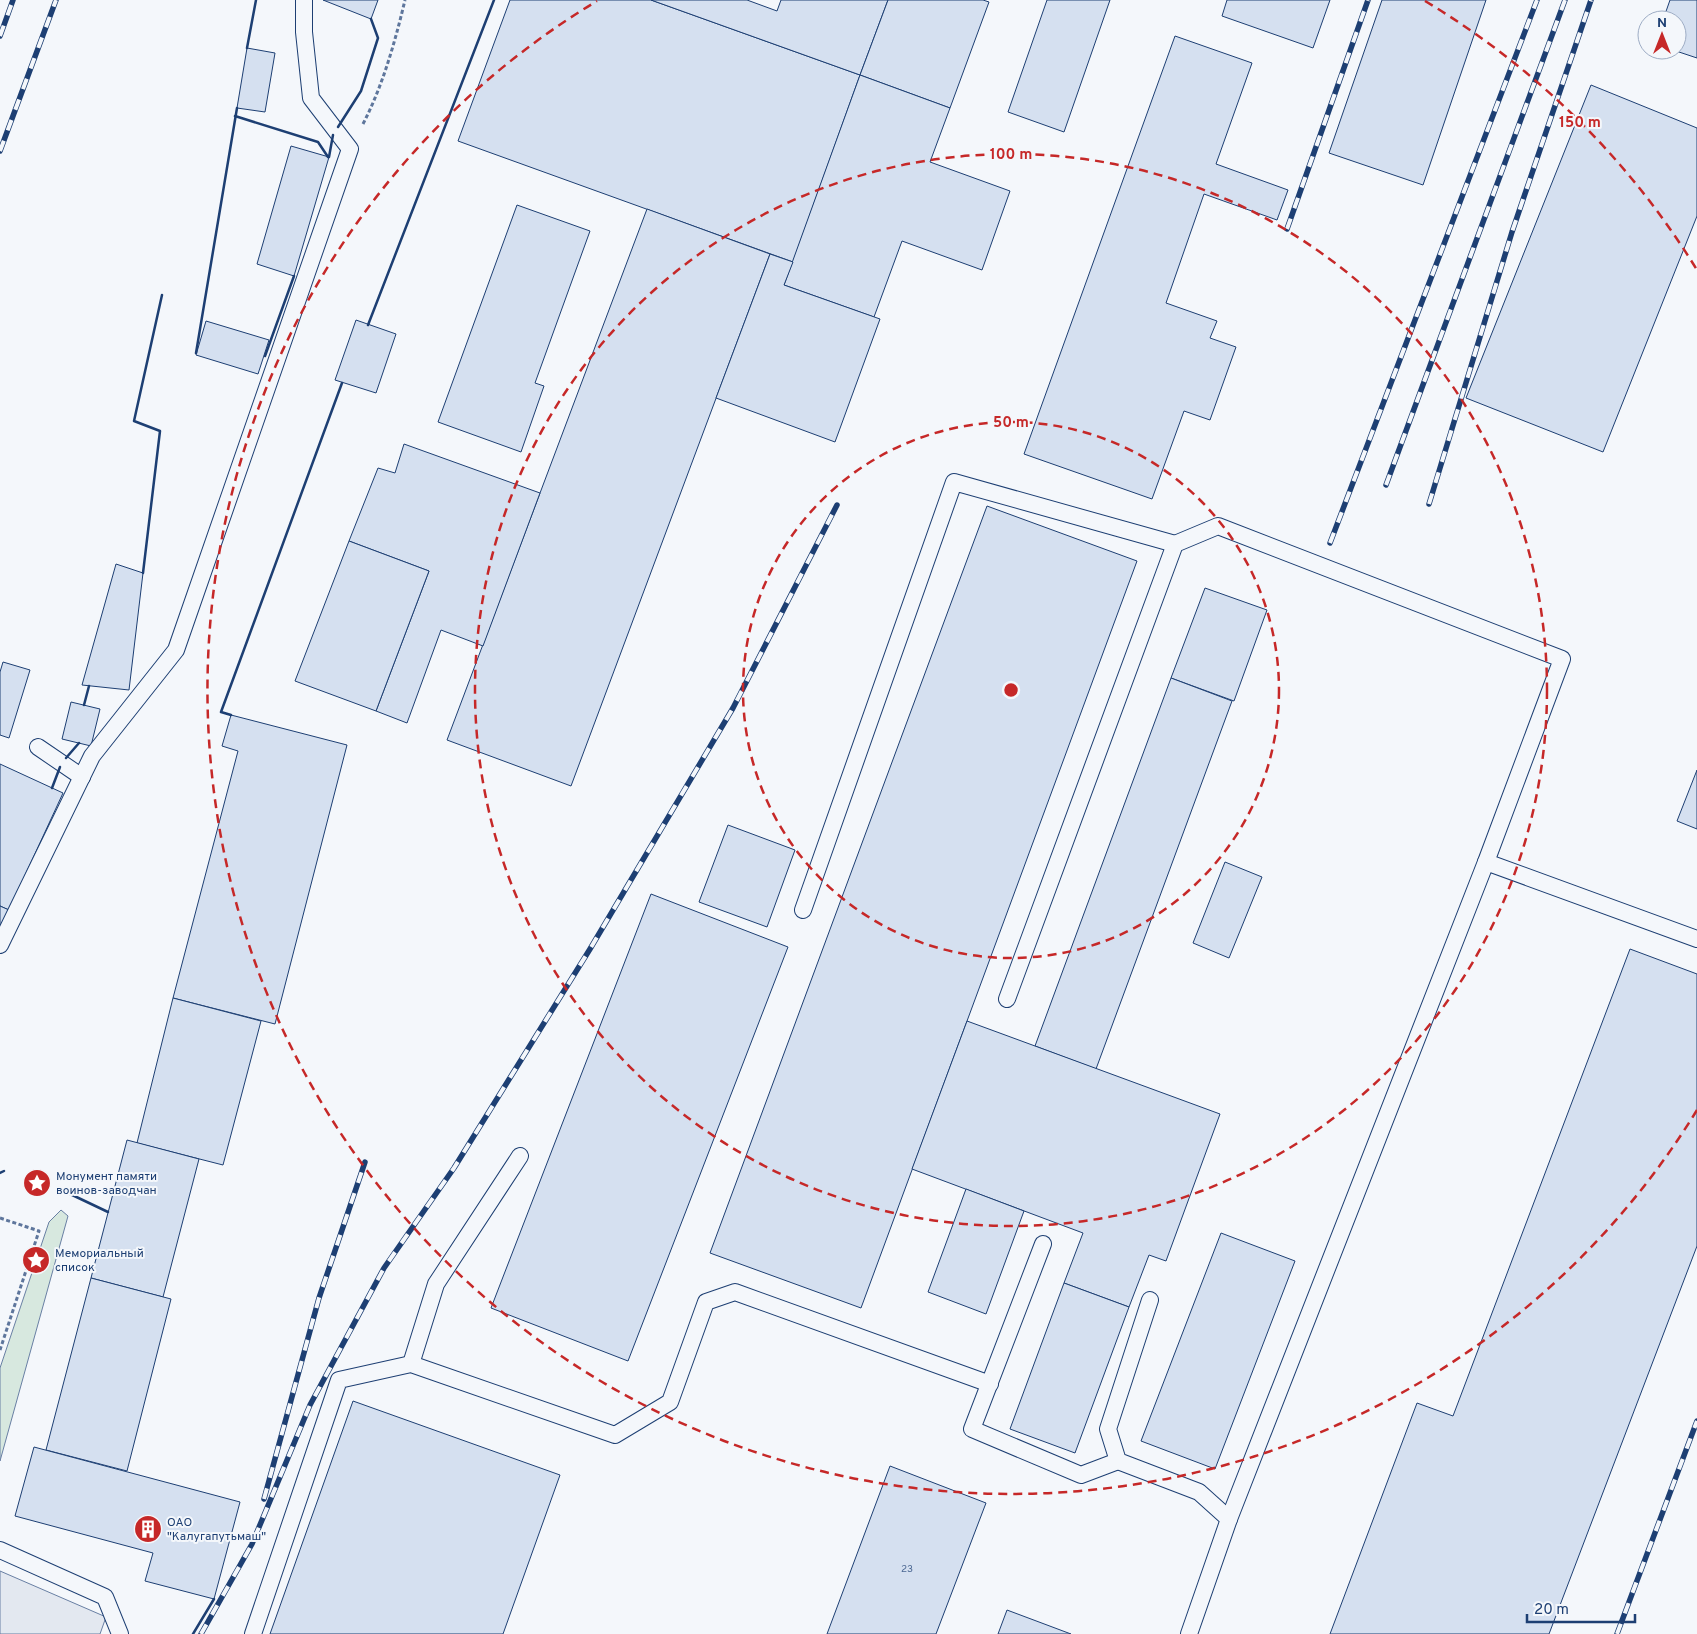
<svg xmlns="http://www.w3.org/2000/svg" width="1697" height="1634" font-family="Overpass,sans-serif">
  <rect width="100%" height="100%" fill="#f4f7fb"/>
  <path fill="#d7e8df" stroke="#687fa3" d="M 61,1210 L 68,1216 L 0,1461 L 0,1368 L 49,1222 Z"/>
  <path fill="#e3e8f0" stroke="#687fa3" d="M 0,1571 L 106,1617 L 100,1634 L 0,1634 Z"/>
  <g fill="#d5e0f0" stroke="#1d3f73">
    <path d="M 323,0 L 378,0 L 371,19 Z"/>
    <path d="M 510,0 L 651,0 L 860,75 L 793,262 L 458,141 Z"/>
    <path d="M 651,0 L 747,0 L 777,11 L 781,0 L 888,0 L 860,75 Z"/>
    <path d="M 888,0 L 983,0 L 989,2 L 950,108 L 860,75 Z"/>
    <path d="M 1047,0 L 1110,0 L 1064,132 L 1008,112 Z"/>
    <path d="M 1227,0 L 1330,0 L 1313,48 L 1222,16 Z"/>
    <path d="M 1382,0 L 1486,0 L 1423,185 L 1329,153 Z"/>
    <path d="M 1670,0 L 1697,0 L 1697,58 L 1673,50 L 1677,50 L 1677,20 L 1663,20 Z"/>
    <path d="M 1175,36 L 1252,63 L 1216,164 L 1288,190 L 1277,220 L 1204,194 L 1166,303 L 1217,321 L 1210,338 L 1236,347 L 1210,420 L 1184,411 L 1152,499 L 1024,454 Z"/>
    <path d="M 247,48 L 275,53 L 265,112 L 237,108 Z"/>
    <path d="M 860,75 L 950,108 L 930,162 L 1010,191 L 982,270 L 902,241 L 874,317 L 784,285 Z"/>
    <path d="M 1591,85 L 1697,128 L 1697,216 L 1603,452 L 1466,398 Z"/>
    <path d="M 291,146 L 329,157 L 294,276 L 257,264 Z"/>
    <path d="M 517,205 L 590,231 L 535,383 L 544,386 L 521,452 L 438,422 Z"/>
    <path d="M 647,209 L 770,254 L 571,786 L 447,740 Z"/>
    <path d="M 770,254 L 793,262 L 784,285 L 880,319 L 835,442 L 716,398 Z"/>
    <path d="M 356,320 L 396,334 L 376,393 L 335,380 Z"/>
    <path d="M 206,321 L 269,340 L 258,374 L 196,355 Z"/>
    <path d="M 404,444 L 540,493 L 483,646 L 441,630 L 407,723 L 376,711 L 429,571 L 349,541 L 378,468 L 395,473 Z"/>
    <path d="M 987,506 L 1137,561 L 861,1308 L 710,1253 Z"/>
    <path d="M 349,541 L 429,571 L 376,711 L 295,681 Z"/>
    <path d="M 116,564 L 143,573 L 129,690 L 82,685 Z"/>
    <path d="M 1205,588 L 1267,610 L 1234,701 L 1171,678 Z"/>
    <path d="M 3,662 L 30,670 L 9,738 L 0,735 L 0,672 Z"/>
    <path d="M 1171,678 L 1232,701 L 1096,1069 L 1035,1046 Z"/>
    <path d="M 71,702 L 100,709 L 91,746 L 62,739 Z"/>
    <path d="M 231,715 L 347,745 L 275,1024 L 173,998 L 238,751 L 222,746 Z"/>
    <path d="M 0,764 L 63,793 L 9,910 L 0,906 Z"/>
    <path d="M 1697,770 L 1697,829 L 1677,821 Z"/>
    <path d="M 728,825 L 795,850 L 767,927 L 699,902 Z"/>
    <path d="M 1225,862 L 1262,877 L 1229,958 L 1193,943 Z"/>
    <path d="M 651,894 L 788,947 L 628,1361 L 491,1308 Z"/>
    <path d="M 0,906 L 9,910 L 0,929 Z"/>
    <path d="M 1630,949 L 1697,974 L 1697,1246 L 1549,1634 L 1330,1634 L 1417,1403 L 1453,1416 Z"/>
    <path d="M 173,998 L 261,1021 L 223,1165 L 137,1143 Z"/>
    <path d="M 967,1021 L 1220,1114 L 1166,1261 L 1149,1255 L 1129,1307 L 1064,1283 L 1083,1233 L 912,1169 Z"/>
    <path d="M 127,1140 L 199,1159 L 163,1297 L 91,1278 Z"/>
    <path d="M 966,1189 L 1024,1211 L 986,1314 L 928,1292 Z"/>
    <path d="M 1221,1233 L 1295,1261 L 1215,1469 L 1141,1441 Z"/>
    <path d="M 91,1278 L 171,1299 L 127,1471 L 46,1450 Z"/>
    <path d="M 1064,1283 L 1129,1307 L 1075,1453 L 1010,1429 Z"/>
    <path d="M 353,1401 L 560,1475 L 503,1634 L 270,1634 Z"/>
    <path d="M 34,1447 L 240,1502 L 214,1599 L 145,1581 L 153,1553 L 15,1516 Z"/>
    <path d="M 890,1466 L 986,1503 L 936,1634 L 827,1634 Z"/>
    <path d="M 1007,1610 L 1071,1634 L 998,1634 Z"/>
  </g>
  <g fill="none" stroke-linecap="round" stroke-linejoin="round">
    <g stroke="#1d3f73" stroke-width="18">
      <g id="service">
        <path d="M 38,747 L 82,777"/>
        <path d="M 803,910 L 954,482 L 1175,544"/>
        <path d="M 0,945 L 92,756 L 176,650 L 350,149 L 311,98 L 304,32 L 304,0"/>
        <path d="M 1007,999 L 1175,544 L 1218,526 L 1562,659 L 1486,862"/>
        <path d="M 1043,1244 L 972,1429 L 1081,1475 L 1118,1461"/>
        <path d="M 1150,1300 L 1108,1429 L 1118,1461 L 1199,1492 L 1229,1519 L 1189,1634"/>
        <path d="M 411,1364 L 436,1284 L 520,1156"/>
        <path d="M 1229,1519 L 1486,862 L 1697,939"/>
        <path d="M 0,1550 L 105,1597 L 120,1634"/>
        <path d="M 253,1634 L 339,1380 L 411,1364 L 615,1435 L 670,1402 L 706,1302 L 735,1292 L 990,1384"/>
      </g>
    </g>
    <g stroke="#5e769c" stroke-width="3" stroke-dasharray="4 2.5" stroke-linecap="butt">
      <path d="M 363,124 C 383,85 395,42 405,0"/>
      <path d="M 0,1218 L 39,1231 L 0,1350"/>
    </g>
    <use href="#service" stroke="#f4f7fb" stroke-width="16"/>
    <g stroke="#1d3f73" stroke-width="5.5">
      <g id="rail">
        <path d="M 0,36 L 13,0"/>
        <path d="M 0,151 L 56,0"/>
        <path d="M 1287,229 L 1368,0"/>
        <path d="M 1386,485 L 1565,0"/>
        <path d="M 1429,504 L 1512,232 L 1591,0"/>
        <path d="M 1330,543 L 1537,0"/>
        <path d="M 264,1499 L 319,1298 L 365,1162"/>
        <path d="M 201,1634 L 252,1544 L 310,1405 L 384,1268 L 454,1168 L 590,949 L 733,708 L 837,505"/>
        <path d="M 1617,1634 L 1697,1421"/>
      </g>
    </g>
    <use href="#rail" stroke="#f4f7fb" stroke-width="4" stroke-dasharray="11" stroke-linecap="butt"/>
    <g stroke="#1d3f73" stroke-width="2.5">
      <path d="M 247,48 L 256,0"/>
      <path d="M 235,116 L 318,142 L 328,157"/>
      <path d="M 338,127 L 361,91 L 378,38 L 371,19"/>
      <path d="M 329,157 L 333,135"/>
      <path d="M 368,325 L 494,0"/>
      <path d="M 196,353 L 237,108"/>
      <path d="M 265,356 L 294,276"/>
      <path d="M 143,573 L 160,431 L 134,421 L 162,295"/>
      <path d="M 84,705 L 89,686"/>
      <path d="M 231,715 L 221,712 L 342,383"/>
      <path d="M 66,758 L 79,743"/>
      <path d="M 52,788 L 60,767"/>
      <path d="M 0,1173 L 4,1171"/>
      <path d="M 68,1193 L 108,1212"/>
      <path d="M 193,1634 L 214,1599"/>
    </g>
  </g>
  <g fill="none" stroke="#c62828" stroke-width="2.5" stroke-dasharray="9 6">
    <circle cx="1011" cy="690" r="268"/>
    <circle cx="1011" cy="690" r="536"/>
    <path d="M1697 1110A804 804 0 1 1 597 1M1425 1A804 804 0 0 1 1697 270"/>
  </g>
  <defs>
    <g id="sight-disc" transform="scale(1.4375)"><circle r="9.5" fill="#c62828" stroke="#f4f7fb"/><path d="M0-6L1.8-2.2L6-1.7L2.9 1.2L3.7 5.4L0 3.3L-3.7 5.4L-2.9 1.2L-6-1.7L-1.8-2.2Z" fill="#fff"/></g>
    <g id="building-disc" transform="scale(1.4375)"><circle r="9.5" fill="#c62828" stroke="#f4f7fb"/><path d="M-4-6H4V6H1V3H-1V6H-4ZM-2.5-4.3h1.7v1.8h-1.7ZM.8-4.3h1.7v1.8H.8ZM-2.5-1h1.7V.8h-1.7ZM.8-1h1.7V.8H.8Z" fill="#fff"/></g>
  </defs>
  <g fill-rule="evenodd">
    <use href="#sight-disc" x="37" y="1183"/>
    <use href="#sight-disc" x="36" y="1260"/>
    <use href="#building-disc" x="148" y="1529"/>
  </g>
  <g text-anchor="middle" stroke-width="4" stroke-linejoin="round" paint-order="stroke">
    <g font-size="10" fill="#4b6792">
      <text x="907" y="1572">23</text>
    </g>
    <g font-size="12" fill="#1d3f73" stroke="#f4f7fb" text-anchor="start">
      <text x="56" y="1180">Монумент памяти<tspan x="56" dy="14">воинов-заводчан</tspan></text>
      <text x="55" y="1257">Мемориальный<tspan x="55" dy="14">список</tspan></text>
      <text x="167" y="1526">ОАО<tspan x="167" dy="14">"Калугапутьмаш"</tspan></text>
    </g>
  </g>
  <circle cx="1011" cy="690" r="8" fill="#c62828" stroke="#f4f7fb" stroke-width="2.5"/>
  <g font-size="15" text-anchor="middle" font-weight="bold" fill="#c62828" stroke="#f4f7fb" stroke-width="4" stroke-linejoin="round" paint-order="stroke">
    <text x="1580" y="127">150 m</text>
    <text x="1011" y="159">100 m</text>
    <text x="1011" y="427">50 m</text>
  </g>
  <g transform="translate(1662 35)"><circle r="24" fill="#f4f7fb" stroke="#9eadc5"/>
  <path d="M0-4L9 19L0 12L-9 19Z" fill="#c62828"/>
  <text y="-8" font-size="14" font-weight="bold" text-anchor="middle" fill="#1d3f73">N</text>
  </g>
  <path d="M1527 1614v8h108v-8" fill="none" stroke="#1d3f73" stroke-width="2.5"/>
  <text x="1534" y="1614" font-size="15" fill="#1d3f73" stroke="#f4f7fb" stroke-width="4" paint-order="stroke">20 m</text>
</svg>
